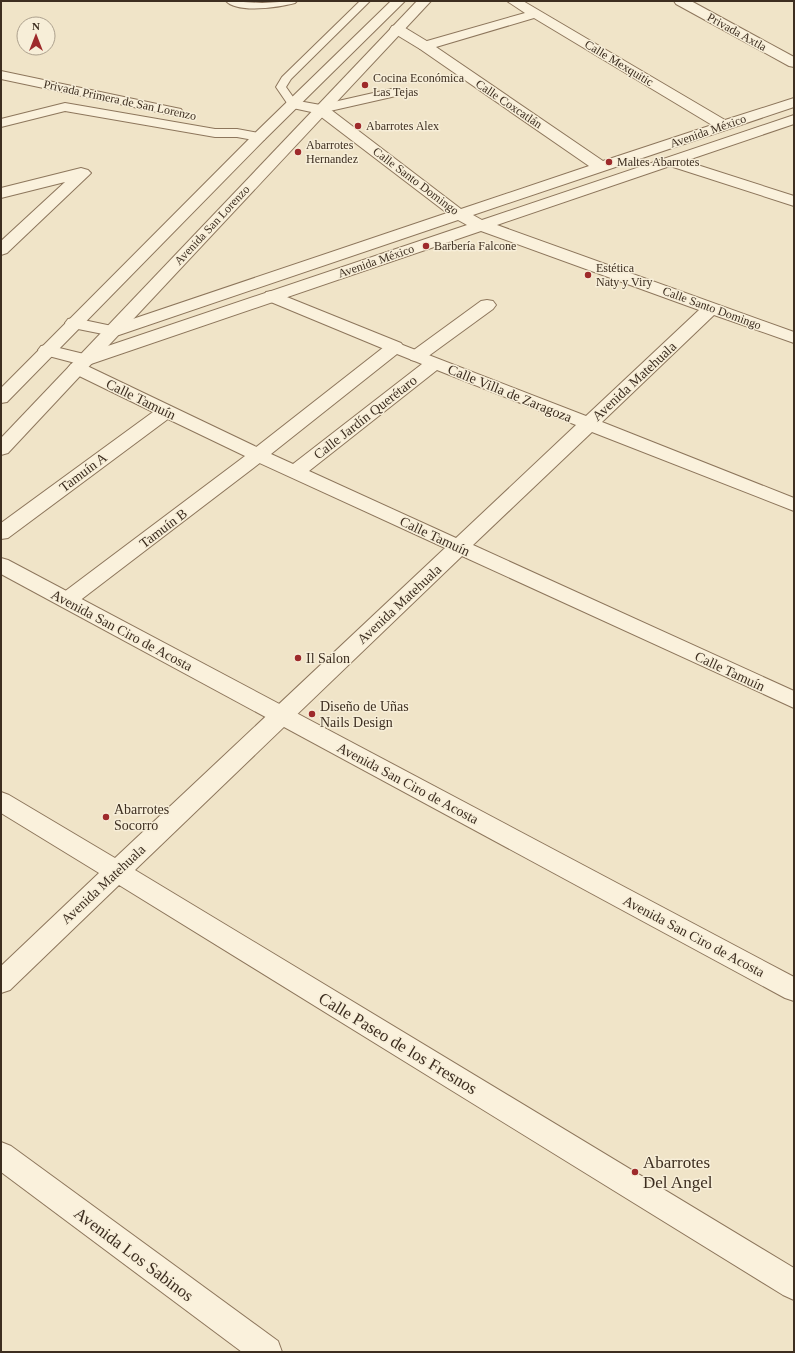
<svg xmlns="http://www.w3.org/2000/svg" width="795" height="1353" font-family="Georgia,serif">
  <rect width="100%" height="100%" fill="#f0e4c8"/>
  <g fill="none" stroke-linecap="round" stroke-linejoin="round">
    <g stroke="#8d765c" stroke-width="2">
      <g id="service">
        <path d="M 226,1 L 262,3 L 297,1 L 295,3 C 280,7 238,14 226,1 Z"/>
        <path d="M 360,1 L 370,1 L 291,79 L 286,87 L 298,104 L 293,107 L 289,106 L 276,87 L 282,77 Z"/>
      </g>
    </g>
    <g stroke="#8d765c" stroke-width="2">
      <g id="pedestrian">
        <path d="M 397,25 L 402,26 L 430,43 L 432,46 L 430,49 L 420,49 L 392,32 L 390,29 L 392,26 Z"/>
        <path d="M 391,89 L 396,90 L 398,93 L 396,96 L 321,113 L 316,112 L 314,109 L 316,106 Z"/>
        <path d="M 272,291 L 401,343 L 404,347 L 401,351 L 395,352 L 389,351 L 266,300 L 264,296 L 266,292 Z"/>
        <path d="M 487,300 L 493,301 L 496,305 L 493,309 L 423,360 L 417,361 L 411,360 L 408,356 L 411,352 L 481,301 Z"/>
        <path d="M 77,363 L 83,364 L 265,451 L 268,455 L 265,459 L 74,605 L 67,607 L 60,605 L 57,600 L 60,595 L 245,456 L 168,419 L 8,538 L 1,539 L 1,523 L 153,412 L 71,372 L 68,368 L 71,364 Z"/>
      </g>
    </g>
    <g stroke="#8d765c" stroke-width="2">
      <g id="minor">
        <path d="M 507,1 L 523,1 L 725,120 L 794,98 L 794,107 L 473,215 L 482,220 L 794,115 L 794,124 L 685,161 L 794,196 L 794,206 L 670,166 L 497,225 L 794,332 L 794,343 L 714,315 L 602,422 L 794,498 L 794,511 L 592,432 L 473,545 L 794,691 L 794,708 L 462,556 L 135,870 L 794,1268 L 794,1300 L 783,1295 L 119,885 L 10,990 L 1,993 L 1,966 L 99,873 L 1,813 L 1,792 L 9,795 L 115,858 L 445,548 L 251,459 L 248,455 L 251,451 L 389,343 L 395,342 L 586,416 L 699,310 L 481,231 L 91,364 L 85,365 L 79,364 L 41,354 L 38,350 L 41,346 L 47,345 L 84,354 L 467,225 L 458,220 L 119,335 L 113,336 L 68,327 L 65,323 L 68,319 L 74,318 L 112,326 L 447,213 L 316,113 L 288,107 L 286,104 L 288,101 L 293,100 L 326,106 L 461,209 L 589,166 L 420,49 L 418,46 L 420,43 L 525,13 ZM 534,18 L 712,125 L 603,161 L 436,47 ZM 397,354 L 422,364 L 293,464 L 271,454 ZM 437,370 L 576,425 L 456,538 L 309,471 Z"/>
        <path d="M 674,1 L 691,1 L 794,57 L 794,67 L 789,66 L 676,4 Z"/>
        <path d="M 1,71 L 176,108 L 181,109 L 183,112 L 181,115 L 176,116 L 1,79 Z"/>
        <path d="M 65,103 L 215,129 L 237,129 L 264,134 L 266,137 L 264,140 L 259,141 L 237,137 L 215,137 L 65,111 L 1,127 L 1,119 Z"/>
        <path d="M 81,168 L 88,170 L 91,173 L 88,176 L 7,253 L 1,255 L 1,241 L 65,182 L 1,198 L 1,188 Z"/>
        <path d="M 1,1142 L 11,1146 L 278,1341 L 282,1352 L 242,1352 L 1,1172 Z"/>
      </g>
    </g>
    <g stroke="#8d765c" stroke-width="2">
      <g id="tertiary">
        <path d="M 391,1 L 405,1 L 264,140 L 7,402 L 1,403 L 1,388 L 254,134 Z"/>
        <path d="M 417,1 L 431,1 L 8,453 L 1,455 L 1,438 Z"/>
        <path d="M 1,558 L 8,560 L 794,977 L 794,1001 L 785,998 L 1,574 Z"/>
      </g>
    </g>
    <use href="#service" fill="#faf1dc" fill-rule="evenodd"/>
    <use href="#pedestrian" fill="#faf1dc" fill-rule="evenodd"/>
    <use href="#minor" fill="#faf1dc" fill-rule="evenodd"/>
    <use href="#tertiary" fill="#faf1dc" fill-rule="evenodd"/>
  </g>
  <g fill="#9e2a2b" stroke="#f7eed8" stroke-width="1.5">
    <circle cx="365" cy="85" r="4"/>
    <circle cx="358" cy="126" r="4"/>
    <circle cx="298" cy="152" r="4"/>
    <circle cx="609" cy="162" r="4"/>
    <circle cx="426" cy="246" r="4"/>
    <circle cx="588" cy="275" r="4"/>
    <circle cx="298" cy="658" r="4"/>
    <circle cx="312" cy="714" r="4"/>
    <circle cx="106" cy="817" r="4"/>
    <circle cx="635" cy="1172" r="4"/>
  </g>
  <g text-anchor="middle" stroke-width="3" stroke-linejoin="round" paint-order="stroke">
    <g font-size="12" fill="#3d2e20" stroke="#f7eed8">
      <text transform="translate(737 32) rotate(29)" y="4">Privada Axtla</text>
      <text transform="translate(619 63) rotate(31)" y="4">Calle Mexquitic</text>
      <text transform="translate(120 100) rotate(12)" y="4">Privada Primera de San Lorenzo</text>
      <text transform="translate(509 104) rotate(34)" y="4">Calle Coxcatlán</text>
      <text transform="translate(708 131) rotate(-19)" y="4">Avenida México</text>
      <text transform="translate(416 181) rotate(37)" y="4">Calle Santo Domingo</text>
      <text transform="translate(212 225) rotate(-47)" y="4">Avenida San Lorenzo</text>
      <text transform="translate(376 261) rotate(-19)" y="4">Avenida México</text>
      <text transform="translate(712 308) rotate(20)" y="4">Calle Santo Domingo</text>
    </g>
    <g font-size="12" fill="#3d2e20" stroke="#f7eed8" text-anchor="start">
      <text x="373" y="82">Cocina Económica<tspan x="373" dy="14">Las Tejas</tspan></text>
      <text x="366" y="130">Abarrotes Alex</text>
      <text x="306" y="149">Abarrotes<tspan x="306" dy="14">Hernandez</tspan></text>
      <text x="617" y="166">Maltes Abarrotes</text>
      <text x="434" y="250">Barbería Falcone</text>
      <text x="596" y="272">Estética<tspan x="596" dy="14">Naty y Viry</tspan></text>
    </g>
    <g font-size="14" fill="#3d2e20" stroke="#f7eed8">
      <text transform="translate(634 381) rotate(-43)" y="5">Avenida Matehuala</text>
      <text transform="translate(510 393) rotate(22)" y="5">Calle Villa de Zaragoza</text>
      <text transform="translate(141 399) rotate(26)" y="5">Calle Tamuín</text>
      <text transform="translate(365 417) rotate(-38)" y="5">Calle Jardín Querétaro</text>
      <text transform="translate(83 472) rotate(-37)" y="5">Tamuín A</text>
      <text transform="translate(163 528) rotate(-37)" y="5">Tamuín B</text>
      <text transform="translate(435 536) rotate(25)" y="5">Calle Tamuín</text>
      <text transform="translate(399 604) rotate(-43)" y="5">Avenida Matehuala</text>
      <text transform="translate(122 630) rotate(28)" y="5">Avenida San Ciro de Acosta</text>
      <text transform="translate(730 671) rotate(25)" y="5">Calle Tamuín</text>
      <text transform="translate(408 783) rotate(28)" y="5">Avenida San Ciro de Acosta</text>
      <text transform="translate(103 884) rotate(-43)" y="5">Avenida Matehuala</text>
      <text transform="translate(694 936) rotate(28)" y="5">Avenida San Ciro de Acosta</text>
    </g>
    <g font-size="14" fill="#3d2e20" stroke="#f7eed8" text-anchor="start">
      <text x="306" y="663">Il Salon</text>
      <text x="320" y="711">Diseño de Uñas<tspan x="320" dy="16">Nails Design</tspan></text>
      <text x="114" y="814">Abarrotes<tspan x="114" dy="16">Socorro</tspan></text>
    </g>
    <g font-size="17" fill="#3d2e20" stroke="#f7eed8">
      <text transform="translate(398 1043) rotate(31)" y="6">Calle Paseo de los Fresnos</text>
      <text transform="translate(134 1254) rotate(37)" y="6">Avenida Los Sabinos</text>
    </g>
    <g font-size="17" fill="#3d2e20" stroke="#f7eed8" text-anchor="start">
      <text x="643" y="1168">Abarrotes<tspan x="643" dy="20">Del Angel</tspan></text>
    </g>
  </g>
  <rect width="795" height="1353" fill="none" stroke="#3d2e20" stroke-width="4"/>
  <g transform="translate(36 36)"><circle r="19" fill="#f7eed8" stroke="#ada18e"/>
  <path d="M0-3L7 15L0 10L-7 15Z" fill="#9e2a2b"/>
  <text y="-6" font-size="11" font-weight="bold" text-anchor="middle" fill="#3d2e20">N</text>
  </g>
</svg>
